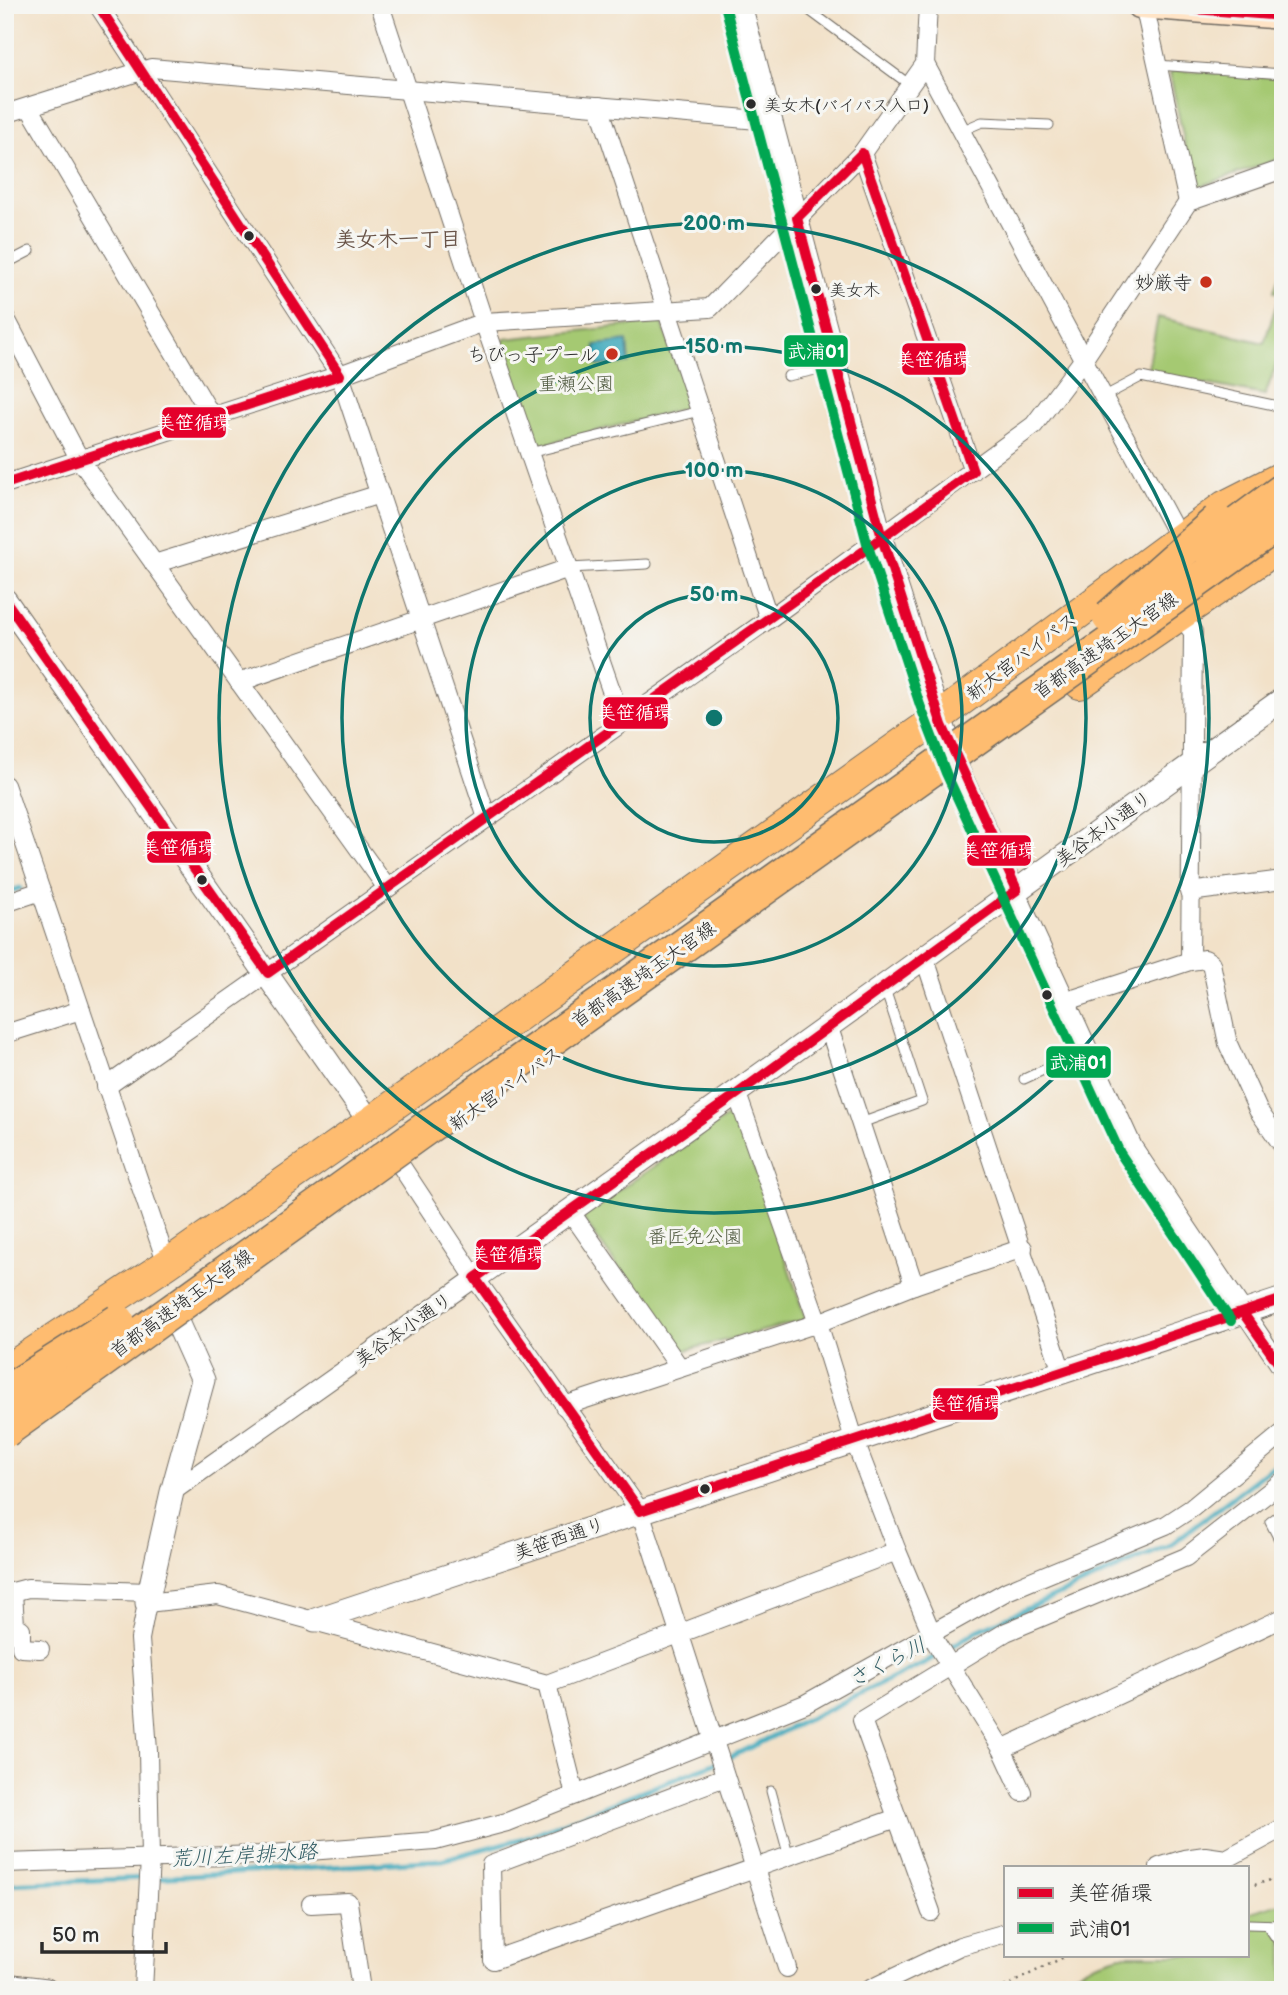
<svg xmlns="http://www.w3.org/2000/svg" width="1288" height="1995" font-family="'Balsamiq Sans','Klee One',sans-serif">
  <rect width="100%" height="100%" fill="#f6f6f2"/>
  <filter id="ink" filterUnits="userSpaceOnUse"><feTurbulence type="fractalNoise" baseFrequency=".0143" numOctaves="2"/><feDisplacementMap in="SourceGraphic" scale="14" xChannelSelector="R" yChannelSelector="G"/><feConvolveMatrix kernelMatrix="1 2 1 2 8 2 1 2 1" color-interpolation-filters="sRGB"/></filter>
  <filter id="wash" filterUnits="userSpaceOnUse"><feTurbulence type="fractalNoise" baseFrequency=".00686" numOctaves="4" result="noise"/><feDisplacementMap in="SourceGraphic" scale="28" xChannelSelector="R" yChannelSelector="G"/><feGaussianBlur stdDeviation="1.57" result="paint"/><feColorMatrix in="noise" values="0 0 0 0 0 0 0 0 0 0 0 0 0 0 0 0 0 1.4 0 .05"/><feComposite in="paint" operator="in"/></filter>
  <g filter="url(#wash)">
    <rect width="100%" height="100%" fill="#f2e1c8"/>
    <g fill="#a5c972" stroke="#687a4e" stroke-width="2">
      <path d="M 1174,70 L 1275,77 L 1283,81 L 1283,158 L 1198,187 L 1193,183 L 1170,74 Z"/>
      <path d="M 1283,264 L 1283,347 L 1265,395 L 1147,373 L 1158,317 L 1264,343 L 1280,294 L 1274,291 Z"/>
      <path d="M 662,322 L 690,404 L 686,408 L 538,446 L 534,444 L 502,344 L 505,339 Z"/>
      <path d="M 736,1111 L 806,1320 L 679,1352 L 581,1216 Z"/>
      <path d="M 1283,1902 L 1283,1990 L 1043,1990 L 1095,1963 L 1121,1955 L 1248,1955 L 1248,1913 Z"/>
    </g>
    <path fill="#3ca9bc" stroke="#346a74" stroke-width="2" d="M 627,341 L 629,363 L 597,366 L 595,345 Z"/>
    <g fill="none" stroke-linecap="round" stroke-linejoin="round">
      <g stroke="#3ca9bc" stroke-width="5">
        <path d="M 5,893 L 20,888"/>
        <path d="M 154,1878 L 441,1860 L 524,1838 L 726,1759 L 926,1662 L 979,1630 L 1170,1545 L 1283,1459"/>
        <path d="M 5,1884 L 144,1878"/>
      </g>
    </g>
  </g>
  <g filter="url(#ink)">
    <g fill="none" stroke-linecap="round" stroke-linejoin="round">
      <g stroke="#716b62" stroke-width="11">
        <g id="service">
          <path d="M 802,5 L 910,85"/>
          <path d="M 1157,65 L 1283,74"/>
          <path d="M 1280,72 L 1283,47"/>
          <path d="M 961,131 L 982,122 L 1049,125"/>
          <path d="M 5,264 L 30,251"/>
          <path d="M 788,376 L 834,366"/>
          <path d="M 1103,397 L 1141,377 L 1283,407"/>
          <path d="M 529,453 L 700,411"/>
          <path d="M 569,568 L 647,564"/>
          <path d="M 1024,1079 L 1089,1049"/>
          <path d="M 861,1123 L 922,1101 L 884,986"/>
          <path d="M 1283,1512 L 1270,1522 L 1283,1547"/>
          <path d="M 771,1791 L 789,1857"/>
          <path d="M 1248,1924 L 1283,1925"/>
          <path d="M 1267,1925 L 1283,1948"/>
        </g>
      </g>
      <g stroke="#716b62" stroke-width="20">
        <g id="minor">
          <path d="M 98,5 L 340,375 L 487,818"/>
          <path d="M 380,5 L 484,322 L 622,722"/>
          <path d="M 1144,5 L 1188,202"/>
          <path d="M 925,64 L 1179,538"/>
          <path d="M 599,106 L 769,619"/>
          <path d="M 29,107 L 211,415"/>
          <path d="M 5,114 L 151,68 L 770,121"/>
          <path d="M 862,153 L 973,471"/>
          <path d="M 5,317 L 80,460 L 387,888"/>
          <path d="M 5,484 L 340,375 L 484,322 L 710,308 L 862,153 L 925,64 L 928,5"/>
          <path d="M 154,564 L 380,494"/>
          <path d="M 1180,615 L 1193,632 L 1190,961"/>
          <path d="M 239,682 L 569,568"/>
          <path d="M 959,767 L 1133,1147 L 1283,1370"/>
          <path d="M 5,785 L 167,1264"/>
          <path d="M 1189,892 L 1283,880"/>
          <path d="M 5,903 L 41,891"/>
          <path d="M 924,956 L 1062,1372"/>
          <path d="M 1067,1001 L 1190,961 L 1205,959 L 1211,963 L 1228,1044 L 1258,1110 L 1283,1146"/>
          <path d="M 828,1025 L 914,1285"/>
          <path d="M 5,1034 L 81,1010"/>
          <path d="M 106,1087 L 769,619 L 1034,425 L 1083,360 L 1188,202 L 1283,169"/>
          <path d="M 737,1094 L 818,1323 L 855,1442 L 897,1551 L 935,1641 L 1002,1749 L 1022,1792"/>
          <path d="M 399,1163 L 475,1278 L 640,1511 L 787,1968"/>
          <path d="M 570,1211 L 680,1368"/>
          <path d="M 564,1406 L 818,1323 L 914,1285 L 1023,1248"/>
          <path d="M 172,1492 L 475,1278"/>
          <path d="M 13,1592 L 15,1625 L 21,1629 L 21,1648 L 40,1649"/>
          <path d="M 5,1594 L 28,1588 L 149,1592"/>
          <path d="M 547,1684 L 575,1795"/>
          <path d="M 1002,1749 L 1283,1618"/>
          <path d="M 5,1863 L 259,1855 L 435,1841 L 507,1822 L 805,1704 L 1007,1591 L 1166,1525 L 1192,1508 L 1283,1433"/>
          <path d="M 1159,1867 L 1184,1859 L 1205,1856 L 1226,1859 L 1283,1828"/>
          <path d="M 311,1904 L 348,1902 L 361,1990"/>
          <path d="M 931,1912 L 862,1720 L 1006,1632 L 1186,1557 L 1283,1481"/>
          <path d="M 493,1959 L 491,1865 L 725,1777"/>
          <path d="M 493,1960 L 897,1818"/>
          <path d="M 143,1990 L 150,1858 L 148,1751 L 140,1639 L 147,1603 L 218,1595 L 547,1684 L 897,1551"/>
          <path d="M 868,1990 L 960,1946 L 1006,1933"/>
        </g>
      </g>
      <g stroke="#716b62" stroke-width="25">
        <g id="tertiary">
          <path d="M 740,5 L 881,539 L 933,700 L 957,764"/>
          <path d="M 5,600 L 370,1122"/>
          <path d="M 475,1278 C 746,1088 1013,892 1283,699"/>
          <path d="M 147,1603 L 172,1492 L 203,1380 L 177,1322"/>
          <path d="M 315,1620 L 1283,1299"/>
          <path d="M 5,1985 L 46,1990"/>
        </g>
      </g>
      <g stroke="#716b62" stroke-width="29">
        <path id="secondary" d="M 1140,5 L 1283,16"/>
      </g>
      <g stroke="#716b62" stroke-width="32">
        <g id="trunk">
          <path d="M 1080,684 L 1262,559 L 1283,539"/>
          <path d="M 5,1371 L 167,1264 L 370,1122 L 939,717 L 1224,506 L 1283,476"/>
        </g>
      </g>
      <g stroke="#716b62" stroke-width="2.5" stroke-dasharray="2 5" stroke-linecap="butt">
        <path d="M 1248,1887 L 1283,1876"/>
        <path d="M 998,1990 L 1068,1955"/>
      </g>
      <use href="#service" stroke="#fff" stroke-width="9"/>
      <use href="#minor" stroke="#fff" stroke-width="18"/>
      <use href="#tertiary" stroke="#fff" stroke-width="23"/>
      <use href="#secondary" stroke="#ffe4c6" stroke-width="26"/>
      <use href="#trunk" stroke="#febc70" stroke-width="30"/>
      <g stroke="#716b62" stroke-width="36" stroke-linecap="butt">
        <g id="motorway-bridge">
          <path d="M 1206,547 L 1283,490"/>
          <path d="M 1109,617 L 1217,521"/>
          <path d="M 5,1393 L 118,1321"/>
          <path d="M 5,1431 L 415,1136 L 1283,520"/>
        </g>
      </g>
      <use href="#motorway-bridge" stroke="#febc70" stroke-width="33"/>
      <g stroke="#f6f6f2" stroke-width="16">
        <g id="bus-1">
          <path d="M 1143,5 L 1283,16"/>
          <path d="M 862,153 L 973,471 L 882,538 L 797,218 Z"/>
          <path d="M 5,484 L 340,375 L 98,5"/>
          <path d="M 882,538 L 942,725 L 1017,890 L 737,1094 L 475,1278 L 640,1511 L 1283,1299"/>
          <path d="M 5,600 L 268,973 L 882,538"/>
          <path d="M 1243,1313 L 1283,1370"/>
        </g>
      </g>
      <g stroke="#f6f6f2" stroke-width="16">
        <path id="bus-2" d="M 726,9 L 867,543 L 920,705 L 946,773 L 1120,1153 L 1231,1321"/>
      </g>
      <use href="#bus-1" stroke="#e4002b" stroke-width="10"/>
      <use href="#bus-2" stroke="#00a651" stroke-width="10"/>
    </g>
  </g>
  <g fill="none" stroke="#0f766e" stroke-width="3.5">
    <circle cx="714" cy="718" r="124"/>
    <circle cx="714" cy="718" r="248"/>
    <circle cx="714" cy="718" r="372"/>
    <circle cx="714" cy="718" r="495"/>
  </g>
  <g fill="#2b2b2b" stroke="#f6f6f2" stroke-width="2.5">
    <circle cx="751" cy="104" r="6"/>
    <circle cx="249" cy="236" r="6"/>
    <circle cx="816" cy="289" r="6"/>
    <circle cx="202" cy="880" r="6"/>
    <circle cx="1047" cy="995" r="6"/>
    <circle cx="705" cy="1489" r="6"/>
  </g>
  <g fill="#c8321e" stroke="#f6f6f2" stroke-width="2.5">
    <circle cx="1206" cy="282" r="7"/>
    <circle cx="612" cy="354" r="7"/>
  </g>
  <g text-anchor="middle" stroke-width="6" stroke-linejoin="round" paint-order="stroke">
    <g font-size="17" fill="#2b2b2b" stroke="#f6f6f2" text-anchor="start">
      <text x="764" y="111">美女木(バイパス入口)</text>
      <text x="829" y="296">美女木</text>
    </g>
    <g font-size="19" fill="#2b2b2b" stroke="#f6f6f2" text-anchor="end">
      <text x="1192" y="289">妙厳寺</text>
      <text x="598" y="361">ちびっ子プール</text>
    </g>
    <g font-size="19" fill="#505a40" stroke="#f6f6f2">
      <text x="576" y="390">重瀬公園</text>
      <text x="695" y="1243">番匠免公園</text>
    </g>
    <g font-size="19" fill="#2b2b2b" stroke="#f6f6f2">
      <text transform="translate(1105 645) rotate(-35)" y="7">首都高速埼玉大宮線</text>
      <text transform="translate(1021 656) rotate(-37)" y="7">新大宮バイパス</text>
      <text transform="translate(1103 828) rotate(-36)" y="7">美谷本小通り</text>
      <text transform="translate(643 974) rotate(-35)" y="7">首都高速埼玉大宮線</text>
      <text transform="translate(505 1088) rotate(-35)" y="7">新大宮バイパス</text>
      <text transform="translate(181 1303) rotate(-36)" y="7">首都高速埼玉大宮線</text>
      <text transform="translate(403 1329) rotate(-35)" y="7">美谷本小通り</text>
      <text transform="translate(559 1538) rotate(-19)" y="7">美笹西通り</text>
    </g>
    <g font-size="21" font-weight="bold" fill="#695448" stroke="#f6f6f2">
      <text x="398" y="246">美女木一丁目</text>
    </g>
    <g font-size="21" font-style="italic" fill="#325d65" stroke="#f6f6f2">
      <text transform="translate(887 1662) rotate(-27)" y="7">さくら川</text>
      <text transform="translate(244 1855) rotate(-3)" y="7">荒川左岸排水路</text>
    </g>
  </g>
  <circle cx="714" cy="718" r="10" fill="#0f766e" stroke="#f6f6f2" stroke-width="3.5"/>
  <g font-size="21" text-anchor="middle" font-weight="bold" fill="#0f766e" stroke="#f6f6f2" stroke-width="6" stroke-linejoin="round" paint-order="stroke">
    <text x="714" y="230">200 m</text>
    <text x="714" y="353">150 m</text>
    <text x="714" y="477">100 m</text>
    <text x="714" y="601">50 m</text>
  </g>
  <g stroke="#f6f6f2" stroke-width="2.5">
    <rect x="783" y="334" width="66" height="34" rx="7" fill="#00a651"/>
    <rect x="901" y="342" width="66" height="34" rx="7" fill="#e4002b"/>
    <rect x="161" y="406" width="66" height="33" rx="7" fill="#e4002b"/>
    <rect x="602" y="696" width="67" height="34" rx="7" fill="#e4002b"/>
    <rect x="146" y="830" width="66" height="34" rx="7" fill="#e4002b"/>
    <rect x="966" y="834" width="66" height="33" rx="7" fill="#e4002b"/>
    <rect x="1045" y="1045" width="67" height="34" rx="7" fill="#00a651"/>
    <rect x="475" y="1238" width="67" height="33" rx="7" fill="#e4002b"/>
    <rect x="932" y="1387" width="67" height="34" rx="7" fill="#e4002b"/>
  </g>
  <g font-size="19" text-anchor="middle" font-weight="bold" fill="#fff">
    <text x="816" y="358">武浦01</text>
    <text x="934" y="366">美笹循環</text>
    <text x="194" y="429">美笹循環</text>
    <text x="635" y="719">美笹循環</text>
    <text x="179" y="854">美笹循環</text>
    <text x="999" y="857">美笹循環</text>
    <text x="1078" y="1069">武浦01</text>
    <text x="508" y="1261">美笹循環</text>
    <text x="965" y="1410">美笹循環</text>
  </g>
  <rect width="1288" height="1995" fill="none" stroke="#f6f6f2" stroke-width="28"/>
  <rect x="1004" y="1866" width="245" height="91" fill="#f6f6f2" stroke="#a5a5a2" stroke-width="2"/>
  <rect x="1018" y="1888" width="35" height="10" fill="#e4002b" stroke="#a5a5a2" stroke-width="2"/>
  <text x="1068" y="1900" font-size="21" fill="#2b2b2b">美笹循環</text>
  <rect x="1018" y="1923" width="35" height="10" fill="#00a651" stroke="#a5a5a2" stroke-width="2"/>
  <text x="1068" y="1936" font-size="21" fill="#2b2b2b">武浦01</text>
  <path d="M42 1942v10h124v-10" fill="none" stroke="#2b2b2b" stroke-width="3.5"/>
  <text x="52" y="1942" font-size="21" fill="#2b2b2b" stroke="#f6f6f2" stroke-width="5" paint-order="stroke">50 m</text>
</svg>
